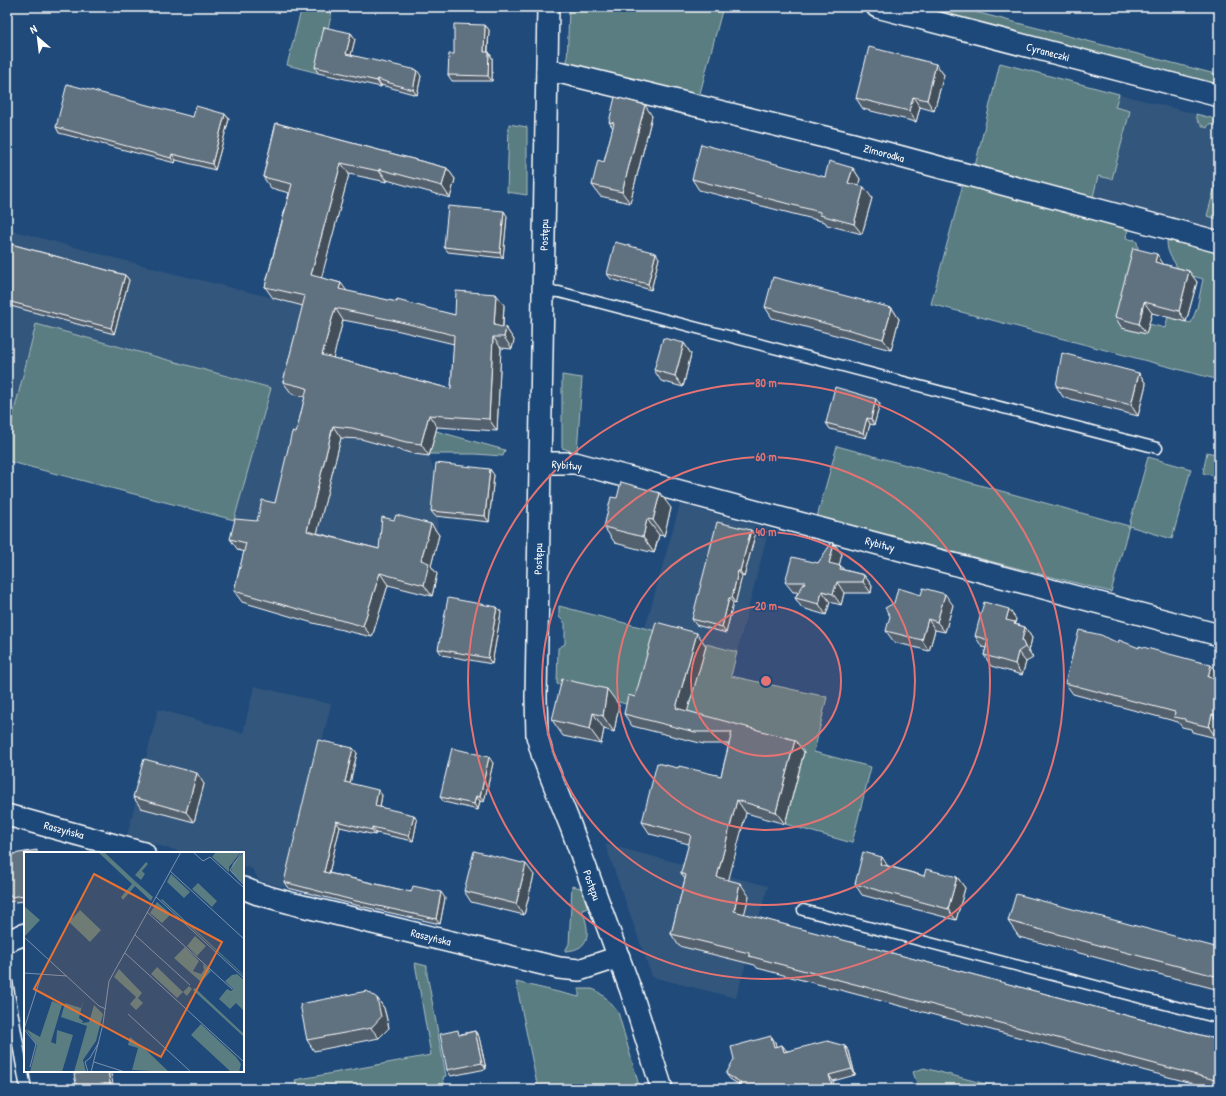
<svg xmlns="http://www.w3.org/2000/svg" width="1226" height="1096" font-family="'Patrick Hand',sans-serif">
  <rect width="100%" height="100%" fill="#1f4a7a"/>
  <filter id="ink" filterUnits="userSpaceOnUse"><feTurbulence type="fractalNoise" baseFrequency=".025" numOctaves="2"/><feDisplacementMap in="SourceGraphic" scale="8" xChannelSelector="R" yChannelSelector="G"/><feConvolveMatrix kernelMatrix="1 2 1 2 8 2 1 2 1" color-interpolation-filters="sRGB"/></filter>
  <g filter="url(#ink)">
    <g fill="#32567c">
      <path d="M 1000,63 L 1219,120 L 1219,230 L 975,166 Z"/>
      <path d="M 7,229 L 168,272 L 313,308 L 315,399 L 436,431 L 429,456 L 438,481 L 440,511 L 430,572 L 234,520 L 271,388 L 36,324 L 7,439 Z"/>
      <path d="M 680,504 L 769,529 L 737,652 L 645,628 Z"/>
      <path d="M 254,686 L 331,704 L 288,888 L 259,881 L 252,869 L 243,866 L 243,853 L 184,853 L 127,836 L 158,709 L 243,733 Z"/>
      <path d="M 605,844 L 768,886 L 736,998 L 652,977 Z"/>
    </g>
    <g fill="#5a7d82" stroke="#acbec0">
      <path d="M 302,7 L 333,7 L 318,73 L 287,65 Z"/>
      <path d="M 569,7 L 723,7 L 699,97 L 567,65 Z"/>
      <path d="M 916,7 L 956,7 L 1219,75 L 1219,87 Z"/>
      <path d="M 1000,63 L 1119,94 L 1115,107 L 1130,111 L 1112,179 L 1098,176 L 1093,197 L 975,166 Z"/>
      <path d="M 1196,114 L 1219,120 L 1219,126 L 1209,124 L 1207,128 C 1200,125 1197,122 1196,114 Z"/>
      <path d="M 509,124 L 527,127 L 527,195 L 507,192 Z"/>
      <path d="M 1219,171 L 1219,219 L 1207,216 Z"/>
      <path d="M 964,180 L 1123,224 L 1125,228 L 1128,229 L 1126,238 L 1133,240 L 1134,239 L 1137,242 L 1138,248 L 1123,328 L 1146,334 L 1149,324 L 1165,328 L 1168,317 L 1191,323 L 1197,308 L 1203,279 L 1179,272 C 1174,258 1167,257 1167,240 L 1219,253 L 1219,380 L 931,304 Z"/>
      <path d="M 36,324 L 271,388 L 234,520 L 7,461 L 7,439 Z"/>
      <path d="M 562,375 L 582,378 L 577,453 L 562,448 Z"/>
      <path d="M 436,431 L 505,450 L 503,456 L 475,454 L 429,454 Z"/>
      <path d="M 837,446 L 1129,526 L 1148,457 L 1191,469 L 1172,539 L 1129,526 L 1111,592 L 817,517 Z"/>
      <path d="M 1207,452 L 1219,455 L 1219,477 L 1203,473 Z"/>
      <path d="M 559,606 L 737,652 L 731,676 L 827,697 L 814,752 L 871,767 L 852,843 L 785,824 L 804,752 L 636,707 L 557,684 L 558,648 L 565,644 L 565,623 L 559,617 Z"/>
      <path d="M 572,886 L 581,888 L 588,908 L 582,910 C 590,930 592,950 565,951 L 569,944 Z"/>
      <path d="M 415,963 L 427,966 L 427,974 L 446,1076 L 443,1077 L 445,1089 L 297,1089 L 295,1080 L 431,1055 Z"/>
      <path d="M 516,982 L 579,997 L 579,989 L 592,989 L 597,991 L 606,998 L 618,1012 L 640,1089 L 538,1089 Z"/>
      <path d="M 924,1068 L 1005,1089 L 919,1089 L 913,1072 Z"/>
    </g>
    <g fill="none" stroke-linecap="round" stroke-linejoin="round">
      <g stroke="#fff" stroke-width="13">
        <g id="service">
          <path d="M 543,291 L 559,292 L 1157,448"/>
          <path d="M 803,910 L 1219,1018"/>
          <path d="M 7,982 L 26,1089"/>
        </g>
      </g>
      <g stroke="#fff" stroke-width="24">
        <g id="minor">
          <path d="M 548,7 L 536,697 L 537,736 L 543,757 L 571,827 L 631,991 L 662,1089"/>
          <path d="M 877,7 L 1219,96"/>
          <path d="M 547,71 L 563,73 L 853,144 L 1219,242"/>
          <path d="M 540,463 L 575,463 L 1219,635"/>
          <path d="M 7,815 L 144,853"/>
          <path d="M 243,888 L 258,894 L 294,904 L 559,968 L 579,970 L 619,957"/>
          <path d="M 7,941 L 25,934"/>
        </g>
      </g>
      <use href="#service" stroke="#1f4a7a" stroke-width="10"/>
      <use href="#minor" stroke="#1f4a7a" stroke-width="21"/>
    </g>
    <g fill="#53616e" stroke="#fff" fill-rule="evenodd">
      <path d="M 485,25 L 489,30 L 488,52 L 489,52 L 492,58 L 492,81 L 452,81 L 448,75 L 454,54 Z"/>
      <path d="M 351,33 L 355,39 L 351,55 L 421,76 L 417,95 L 381,85 L 381,87 L 318,73 L 315,67 Z"/>
      <path d="M 936,64 L 944,75 L 934,111 L 920,107 L 916,122 L 863,109 L 856,98 Z"/>
      <path d="M 225,114 L 229,119 L 215,170 L 176,160 L 175,163 L 59,133 L 56,127 L 193,117 Z"/>
      <path d="M 652,116 L 630,203 L 600,196 L 592,185 L 604,162 L 613,128 L 609,122 Z"/>
      <path d="M 276,123 L 447,168 L 455,179 L 450,198 L 387,180 L 387,182 L 349,174 L 321,278 L 341,283 L 346,291 L 455,315 L 504,305 L 503,328 L 506,328 L 514,340 L 512,349 L 501,348 L 497,431 L 437,427 L 429,456 L 414,454 L 361,439 L 341,438 L 317,533 L 379,549 L 394,520 L 431,524 L 439,535 L 431,566 L 437,574 L 432,596 L 388,585 L 372,637 L 313,623 L 242,602 L 234,591 L 244,552 L 238,550 L 230,539 L 257,521 L 275,503 L 296,433 L 305,397 L 292,394 L 283,382 L 303,306 L 273,298 L 265,287 L 289,193 L 271,188 L 263,177 ZM 343,320 L 400,331 L 454,344 L 451,389 L 333,358 Z"/>
      <path d="M 853,168 L 860,179 L 858,186 L 872,198 L 862,234 L 827,225 L 825,222 L 699,190 L 692,179 L 825,177 Z"/>
      <path d="M 507,216 L 503,258 L 448,252 L 444,247 Z"/>
      <path d="M 7,243 L 125,275 L 129,280 L 114,334 L 7,305 Z"/>
      <path d="M 659,258 L 651,290 L 611,279 L 607,274 Z"/>
      <path d="M 1163,264 L 1189,271 L 1197,282 L 1186,322 L 1152,313 L 1146,334 L 1122,328 L 1115,317 Z"/>
      <path d="M 765,307 L 892,308 L 899,319 L 891,350 L 772,318 Z"/>
      <path d="M 684,343 L 691,354 L 683,387 L 661,381 L 654,370 Z"/>
      <path d="M 1139,373 L 1146,384 L 1138,416 L 1063,397 L 1056,386 Z"/>
      <path d="M 880,404 L 874,425 L 870,424 L 866,438 L 830,429 L 826,423 Z"/>
      <path d="M 494,475 L 489,522 L 435,516 L 431,511 Z"/>
      <path d="M 671,508 L 664,536 L 659,535 L 654,553 L 615,543 L 604,527 Z"/>
      <path d="M 755,535 L 744,577 L 742,576 L 735,604 L 733,603 L 726,633 L 696,625 L 692,619 Z"/>
      <path d="M 834,544 L 842,554 L 839,565 L 841,566 L 844,570 L 864,575 L 872,586 L 871,593 L 844,593 L 841,605 L 830,602 L 826,615 L 802,608 L 795,598 L 798,592 L 793,592 L 785,582 L 818,563 Z"/>
      <path d="M 921,595 L 953,605 L 945,632 L 935,630 L 929,651 L 894,642 L 886,631 Z"/>
      <path d="M 497,607 L 501,612 L 492,664 L 442,655 L 438,649 Z"/>
      <path d="M 1016,619 L 1015,623 L 1017,625 L 1025,627 L 1032,638 L 1029,651 L 1033,658 L 1026,662 L 1022,675 L 991,666 L 984,655 L 986,648 L 982,647 L 975,636 Z"/>
      <path d="M 1118,643 L 1219,676 L 1218,679 L 1219,680 L 1219,728 L 1216,738 L 1192,732 L 1191,729 L 1182,727 L 1178,722 L 1073,694 L 1065,683 Z"/>
      <path d="M 706,646 L 687,711 L 804,752 L 785,824 L 746,813 L 728,880 L 749,896 L 744,914 L 1219,1040 L 1219,1089 L 1214,1089 L 757,968 L 755,965 L 679,946 L 671,934 L 685,879 L 681,873 L 689,844 L 650,834 L 642,822 L 678,768 L 721,776 L 729,744 L 704,744 L 632,726 L 624,714 L 635,697 Z"/>
      <path d="M 619,705 L 614,732 L 604,729 L 601,744 L 563,736 L 552,720 Z"/>
      <path d="M 357,753 L 350,783 L 382,795 L 380,807 L 417,821 L 413,841 L 376,833 L 375,835 L 340,827 L 329,873 L 411,892 L 445,898 L 440,924 L 360,906 L 288,888 L 284,882 Z"/>
      <path d="M 493,763 L 484,802 L 480,801 L 478,810 L 444,802 L 440,797 Z"/>
      <path d="M 204,784 L 194,822 L 141,808 L 133,797 Z"/>
      <path d="M 25,853 L 25,901 L 15,902 L 14,901 L 7,902 L 7,855 Z"/>
      <path d="M 888,866 L 924,876 L 957,877 L 965,888 L 956,920 L 862,895 L 855,884 Z"/>
      <path d="M 534,875 L 524,915 L 471,902 L 464,891 Z"/>
      <path d="M 1008,921 L 1219,948 L 1219,990 L 1019,937 Z"/>
      <path d="M 377,998 L 384,1008 L 389,1028 L 379,1038 L 314,1051 L 307,1040 Z"/>
      <path d="M 475,1031 L 479,1037 L 486,1069 L 451,1076 L 447,1070 L 461,1034 Z"/>
      <path d="M 771,1036 L 775,1042 L 776,1047 L 782,1045 L 786,1051 L 845,1046 L 849,1051 L 855,1075 L 833,1081 L 741,1086 L 730,1079 L 726,1074 Z"/>
    </g>
    <g fill="#434f5a" stroke="#fff">
      <path d="M 485,25 L 489,30 L 487,58 L 484,52 Z"/>
      <path d="M 351,33 L 355,39 L 350,59 L 346,54 Z"/>
      <path d="M 489,52 L 492,58 L 492,81 L 488,76 Z"/>
      <path d="M 936,64 L 944,75 L 934,111 L 927,100 Z"/>
      <path d="M 417,70 L 421,76 L 417,95 L 413,90 Z"/>
      <path d="M 377,79 L 381,85 L 381,87 L 377,81 Z"/>
      <path d="M 913,97 L 920,107 L 916,122 L 909,111 Z"/>
      <path d="M 645,105 L 652,116 L 630,203 L 622,192 Z"/>
      <path d="M 225,114 L 229,119 L 215,170 L 212,164 Z"/>
      <path d="M 172,154 L 176,160 L 175,163 L 171,158 Z"/>
      <path d="M 341,163 L 349,174 L 319,287 L 311,275 Z"/>
      <path d="M 447,168 L 455,179 L 450,198 L 442,186 Z"/>
      <path d="M 853,168 L 860,179 L 856,194 L 848,183 Z"/>
      <path d="M 379,169 L 387,180 L 387,182 L 379,171 Z"/>
      <path d="M 864,187 L 872,198 L 862,234 L 854,224 Z"/>
      <path d="M 504,211 L 507,216 L 503,258 L 500,253 Z"/>
      <path d="M 656,253 L 659,258 L 651,290 L 648,284 Z"/>
      <path d="M 1157,254 L 1164,265 L 1155,262 Z"/>
      <path d="M 1189,271 L 1197,282 L 1186,322 L 1179,311 Z"/>
      <path d="M 125,275 L 129,280 L 114,334 L 111,328 Z"/>
      <path d="M 341,283 L 349,294 L 339,289 Z"/>
      <path d="M 496,294 L 504,305 L 502,337 L 494,325 Z"/>
      <path d="M 1144,302 L 1152,313 L 1146,334 L 1139,324 Z"/>
      <path d="M 335,308 L 343,320 L 331,367 L 322,355 Z"/>
      <path d="M 892,308 L 899,319 L 891,350 L 883,339 Z"/>
      <path d="M 506,328 L 514,340 L 512,349 L 504,337 Z"/>
      <path d="M 493,337 L 501,348 L 497,431 L 489,419 Z"/>
      <path d="M 684,343 L 691,354 L 683,387 L 675,376 Z"/>
      <path d="M 1139,373 L 1146,384 L 1138,416 L 1131,405 Z"/>
      <path d="M 876,399 L 880,404 L 874,425 L 871,419 Z"/>
      <path d="M 429,415 L 437,427 L 429,456 L 421,444 Z"/>
      <path d="M 867,418 L 870,424 L 866,438 L 863,433 Z"/>
      <path d="M 333,426 L 341,438 L 315,542 L 307,531 Z"/>
      <path d="M 490,469 L 494,475 L 489,522 L 485,516 Z"/>
      <path d="M 660,493 L 671,508 L 664,536 L 653,520 Z"/>
      <path d="M 647,519 L 659,535 L 654,553 L 643,537 Z"/>
      <path d="M 431,524 L 439,535 L 431,566 L 437,574 L 432,596 L 424,585 L 421,560 Z"/>
      <path d="M 751,530 L 755,535 L 744,577 L 740,571 Z"/>
      <path d="M 834,544 L 842,554 L 837,574 L 829,563 Z"/>
      <path d="M 738,571 L 742,576 L 735,604 L 732,598 Z"/>
      <path d="M 380,573 L 388,585 L 372,637 L 363,626 Z"/>
      <path d="M 864,575 L 872,586 L 871,593 L 863,582 Z"/>
      <path d="M 837,582 L 844,593 L 841,605 L 833,594 Z"/>
      <path d="M 822,591 L 830,602 L 826,615 L 819,604 Z"/>
      <path d="M 945,594 L 953,605 L 945,632 L 937,622 Z"/>
      <path d="M 729,598 L 733,603 L 726,633 L 722,627 Z"/>
      <path d="M 497,607 L 501,612 L 492,664 L 488,658 Z"/>
      <path d="M 1009,609 L 1016,619 L 1015,623 L 1022,633 L 1006,620 Z"/>
      <path d="M 928,619 L 935,630 L 929,651 L 922,640 Z"/>
      <path d="M 1025,627 L 1032,638 L 1029,651 L 1033,658 L 1025,647 L 1022,640 Z"/>
      <path d="M 697,633 L 706,646 L 685,720 L 676,708 Z"/>
      <path d="M 1018,652 L 1026,662 L 1022,675 L 1015,664 Z"/>
      <path d="M 1211,665 L 1219,676 L 1216,688 L 1208,677 Z"/>
      <path d="M 607,689 L 619,705 L 614,732 L 603,716 Z"/>
      <path d="M 593,713 L 604,729 L 601,744 L 590,729 Z"/>
      <path d="M 1212,714 L 1219,724 L 1219,728 L 1216,738 L 1209,727 Z"/>
      <path d="M 795,740 L 804,752 L 785,824 L 776,812 Z"/>
      <path d="M 353,748 L 357,753 L 349,788 L 345,782 Z"/>
      <path d="M 489,757 L 493,763 L 484,802 L 480,797 Z"/>
      <path d="M 197,773 L 204,784 L 194,822 L 186,812 Z"/>
      <path d="M 378,790 L 382,795 L 379,812 L 375,806 Z"/>
      <path d="M 476,796 L 480,801 L 478,810 L 474,804 Z"/>
      <path d="M 737,800 L 746,813 L 726,890 L 717,877 Z"/>
      <path d="M 414,815 L 417,821 L 413,841 L 409,836 Z"/>
      <path d="M 336,821 L 340,827 L 328,877 L 324,872 Z"/>
      <path d="M 372,827 L 376,833 L 375,835 L 372,830 Z"/>
      <path d="M 882,857 L 889,868 L 880,864 Z"/>
      <path d="M 526,864 L 534,875 L 524,915 L 516,904 Z"/>
      <path d="M 957,877 L 965,888 L 956,920 L 948,909 Z"/>
      <path d="M 740,883 L 749,896 L 742,923 L 734,911 Z"/>
      <path d="M 441,892 L 445,898 L 440,924 L 436,919 Z"/>
      <path d="M 377,998 L 384,1008 L 389,1028 L 379,1038 L 371,1028 Z"/>
      <path d="M 475,1031 L 479,1037 L 486,1069 L 482,1063 Z"/>
      <path d="M 771,1036 L 775,1042 L 778,1053 L 774,1047 Z"/>
      <path d="M 782,1045 L 786,1050 L 788,1057 L 784,1052 Z"/>
      <path d="M 845,1046 L 849,1051 L 855,1075 L 852,1069 Z"/>
      <path d="M 108,1071 L 109,1071 L 111,1074 L 114,1089 L 111,1089 Z"/>
      <path d="M 829,1075 L 833,1081 L 835,1089 L 833,1089 Z"/>
    </g>
    <g fill="#607180" stroke="#fff" fill-rule="evenodd">
      <path d="M 454,24 L 485,25 L 484,52 L 489,52 L 488,76 L 448,75 L 449,54 L 454,54 Z"/>
      <path d="M 324,27 L 351,33 L 346,54 L 417,70 L 413,90 L 377,79 L 377,81 L 315,67 Z"/>
      <path d="M 869,47 L 936,64 L 927,100 L 913,97 L 909,111 L 856,98 Z"/>
      <path d="M 67,84 L 193,117 L 196,106 L 225,114 L 212,164 L 172,154 L 171,158 L 56,127 Z"/>
      <path d="M 615,97 L 645,105 L 622,192 L 592,185 L 598,160 L 604,162 L 609,142 L 614,123 L 609,122 Z"/>
      <path d="M 276,123 L 447,168 L 442,186 L 379,169 L 379,171 L 341,163 L 311,275 L 341,283 L 339,289 L 397,302 L 397,300 L 455,315 L 456,291 L 496,294 L 494,325 L 506,328 L 504,337 L 493,337 L 489,419 L 429,415 L 421,444 L 406,442 L 352,428 L 333,426 L 307,531 L 379,549 L 382,517 L 394,520 L 396,515 L 431,524 L 421,560 L 429,563 L 424,585 L 380,573 L 363,626 L 305,611 L 234,591 L 246,543 L 230,539 L 235,519 L 257,521 L 262,500 L 275,503 L 292,432 L 296,433 L 307,388 L 283,382 L 305,296 L 265,287 L 292,184 L 263,177 ZM 335,308 L 392,320 L 454,335 L 451,389 L 322,355 Z"/>
      <path d="M 701,144 L 825,177 L 829,161 L 853,168 L 848,183 L 864,187 L 854,224 L 820,215 L 820,212 L 692,179 Z"/>
      <path d="M 448,206 L 504,211 L 500,253 L 444,247 Z"/>
      <path d="M 615,242 L 656,253 L 648,284 L 607,274 Z"/>
      <path d="M 7,243 L 125,275 L 111,328 L 7,301 Z"/>
      <path d="M 1133,248 L 1157,254 L 1155,262 L 1189,271 L 1179,311 L 1144,302 L 1139,324 L 1115,317 Z"/>
      <path d="M 773,277 L 892,308 L 883,339 L 765,307 Z"/>
      <path d="M 663,338 L 684,343 L 675,376 L 654,370 Z"/>
      <path d="M 1062,353 L 1139,373 L 1131,405 L 1056,386 Z"/>
      <path d="M 835,387 L 876,399 L 871,419 L 867,418 L 863,433 L 826,423 Z"/>
      <path d="M 436,463 L 490,469 L 485,516 L 431,511 Z"/>
      <path d="M 621,482 L 660,493 L 653,520 L 647,519 L 643,537 L 604,527 L 611,497 L 617,498 Z"/>
      <path d="M 717,522 L 751,530 L 740,571 L 738,571 L 732,598 L 729,598 L 722,627 L 692,619 Z"/>
      <path d="M 832,542 L 834,544 L 829,563 L 841,566 L 840,569 L 864,575 L 863,582 L 837,582 L 833,594 L 822,591 L 819,604 L 795,598 L 805,582 L 785,582 L 792,557 L 818,563 Z"/>
      <path d="M 898,588 L 921,595 L 923,588 L 945,594 L 937,622 L 928,619 L 922,640 L 886,631 L 890,616 L 885,608 L 894,603 Z"/>
      <path d="M 448,598 L 497,607 L 488,658 L 438,649 Z"/>
      <path d="M 984,602 L 1009,609 L 1006,620 L 1015,622 L 1014,624 L 1025,627 L 1022,640 L 1025,647 L 1018,652 L 1015,664 L 984,655 L 988,640 L 975,636 Z"/>
      <path d="M 656,622 L 697,633 L 676,708 L 795,740 L 776,812 L 737,800 L 717,877 L 740,883 L 734,911 L 1219,1040 L 1219,1081 L 749,956 L 749,953 L 671,934 L 686,875 L 681,873 L 691,835 L 642,822 L 657,763 L 678,768 L 679,766 L 721,776 L 732,732 L 695,732 L 624,714 L 628,695 L 635,697 Z"/>
      <path d="M 1079,630 L 1101,635 L 1118,643 L 1119,640 L 1139,648 L 1139,646 L 1211,665 L 1208,677 L 1219,680 L 1219,716 L 1212,714 L 1209,727 L 1185,721 L 1185,719 L 1174,717 L 1175,712 L 1065,683 Z"/>
      <path d="M 562,679 L 607,689 L 603,716 L 593,713 L 590,729 L 552,720 Z"/>
      <path d="M 318,740 L 353,748 L 345,782 L 378,790 L 375,806 L 414,815 L 409,836 L 372,827 L 372,830 L 336,821 L 324,872 L 411,892 L 413,886 L 441,892 L 436,919 L 356,901 L 284,882 Z"/>
      <path d="M 452,748 L 489,757 L 480,797 L 476,796 L 474,804 L 440,797 Z"/>
      <path d="M 144,759 L 197,773 L 186,812 L 133,797 Z"/>
      <path d="M 37,850 L 37,853 L 25,853 L 25,895 L 11,897 L 11,895 L 7,896 L 7,855 Z"/>
      <path d="M 474,851 L 526,864 L 516,904 L 464,891 Z"/>
      <path d="M 863,852 L 882,857 L 880,864 L 924,876 L 926,869 L 957,877 L 948,909 L 855,884 Z"/>
      <path d="M 1016,894 L 1219,948 L 1219,977 L 1008,921 Z"/>
      <path d="M 367,991 L 377,998 L 381,1017 L 371,1028 L 307,1040 L 300,1004 Z"/>
      <path d="M 458,1030 L 459,1035 L 475,1031 L 482,1063 L 447,1070 L 440,1034 Z"/>
      <path d="M 771,1036 L 774,1047 L 782,1045 L 784,1052 L 827,1041 L 845,1046 L 852,1069 L 829,1075 L 833,1089 L 742,1089 L 740,1082 L 726,1074 L 734,1059 L 731,1047 Z"/>
      <path d="M 93,1071 L 108,1071 L 111,1089 L 77,1089 L 74,1074 Z"/>
    </g>
  </g>
  <circle cx="766" cy="681" r="75" fill="#e47373" fill-opacity=".12"/>
  <g fill="none" stroke="#e47373" stroke-width="2">
    <circle cx="766" cy="681" r="75"/>
    <circle cx="766" cy="681" r="149"/>
    <circle cx="766" cy="681" r="224"/>
    <circle cx="766" cy="681" r="298"/>
  </g>
  <g text-anchor="middle" stroke-width="3" stroke-linejoin="round" paint-order="stroke">
    <g font-size="11" fill="#fff" stroke="#1f4a7a">
      <text transform="translate(1048 52) rotate(15)" y="4">Cyraneczki</text>
      <text transform="translate(884 153) rotate(15)" y="4">Zimorodka</text>
      <text transform="translate(544 235) rotate(-89)" y="4">Postępu</text>
      <text transform="translate(567 465) rotate(5)" y="4">Rybitwy</text>
      <text transform="translate(880 544) rotate(15)" y="4">Rybitwy</text>
      <text transform="translate(538 559) rotate(-89)" y="4">Postępu</text>
      <text transform="translate(64 830) rotate(15)" y="4">Raszyńska</text>
      <text transform="translate(592 885) rotate(70)" y="4">Postępu</text>
      <text transform="translate(431 937) rotate(14)" y="4">Raszyńska</text>
    </g>
  </g>
  <g transform="translate(24 852)">
    <rect width="220" height="220" fill="#1f4a7a"/>
    <path d="M 74,0 L 80,0 L 111,29 L 129,45 L 127,49 L 111,34 L 99,48 L 97,45 L 108,32 ZM 192,0 L 217,0 L 205,15 L 205,20 L 188,5 ZM 220,0 L 220,32 L 207,20 L 209,11 ZM 122,10 L 124,12 L 118,19 L 121,22 L 117,28 L 111,23 ZM 147,22 L 166,40 L 160,46 L 143,30 ZM 174,31 L 193,49 L 188,55 L 168,37 ZM 138,47 L 220,123 L 220,124 L 137,48 ZM 133,50 L 147,62 L 138,71 L 126,61 ZM 0,54 L 16,68 L 1,84 L 0,82 ZM 56,58 L 77,78 L 66,90 L 45,70 ZM 171,84 L 182,94 L 173,104 L 163,94 ZM 161,95 L 175,109 L 169,119 L 177,122 L 180,118 L 179,112 L 187,119 L 177,130 L 150,106 ZM 133,115 L 159,140 L 165,134 L 168,137 L 163,144 L 159,140 L 153,146 L 127,122 ZM 95,117 L 118,141 L 114,146 L 119,151 L 112,158 L 106,152 L 112,145 L 90,125 ZM 213,122 L 220,128 L 220,159 L 212,151 L 206,157 L 195,147 L 203,137 L 207,139 L 209,137 L 201,129 L 208,123 ZM 171,136 L 220,182 L 220,185 L 169,138 ZM 60,146 L 55,166 L 59,169 L 58,171 L 65,170 L 70,153 L 79,162 L 72,189 L 59,208 L 62,220 L 50,220 L 63,174 L 37,165 L 41,151 L 57,156 ZM 28,149 L 38,153 L 27,190 L 32,192 L 33,178 L 49,183 L 38,220 L 6,220 L 13,193 L 2,177 L 16,185 ZM 177,172 L 212,205 L 217,212 L 215,220 L 207,220 L 167,183 ZM 106,185 L 122,198 L 145,220 L 108,218 L 114,196 L 104,193 Z" fill="#5a7d82"/>
    <path fill="none" stroke="#7992af" stroke-width="1" d="M 169,0 L 179,9 L 186,5 L 220,36M 218,0 L 206,18 L 220,33M 146,19 L 220,87M 132,45 L 220,126M 123,60 L 208,137M 111,83 L 166,133M 0,85 L 75,154 L 82,157M 101,101 L 220,210M 0,121 L 43,124M 104,162 L 167,220M 66,206 L 75,190M 70,210 L 101,220M 6,215 L 12,192 L 0,177 L 18,121M 64,220 L 61,210 L 66,206M 67,220 L 79,172 L 85,129 L 157,0"/>
    <path fill="#eb7230" fill-opacity="0.15" stroke="#eb7230" stroke-width="2" d="M 70,22 L 198,90 L 137,205 L 10,137 Z"/>
    <rect width="220" height="220" fill="none" stroke="#fff" stroke-width="2"/>
  </g>
  <circle cx="766" cy="681" r="6" fill="#e47373" stroke="#1f4a7a" stroke-width="2"/>
  <g font-size="12" text-anchor="middle" font-weight="bold" fill="#e47373" stroke="#1f4a7a" stroke-width="3" stroke-linejoin="round" paint-order="stroke">
    <text x="766" y="387">80 m</text>
    <text x="766" y="461">60 m</text>
    <text x="766" y="536">40 m</text>
    <text x="766" y="610">20 m</text>
  </g>
  <rect width="1226" height="1096" fill="none" stroke="#1f4a7a" stroke-width="24"/>
  <rect x="12" y="12" width="1202" height="1072" fill="none" stroke="#fff" stroke-width="1.5" filter="url(#ink)"/>
  <g transform="translate(38 38) rotate(332)" stroke="#1f4a7a" stroke-width="3" paint-order="stroke">
  <path d="M0-3L7 15L0 10L-7 15Z" fill="#ffffff"/>
  <text y="-6" font-size="11" font-weight="bold" text-anchor="middle" fill="#ffffff">N</text>
  </g>
</svg>
